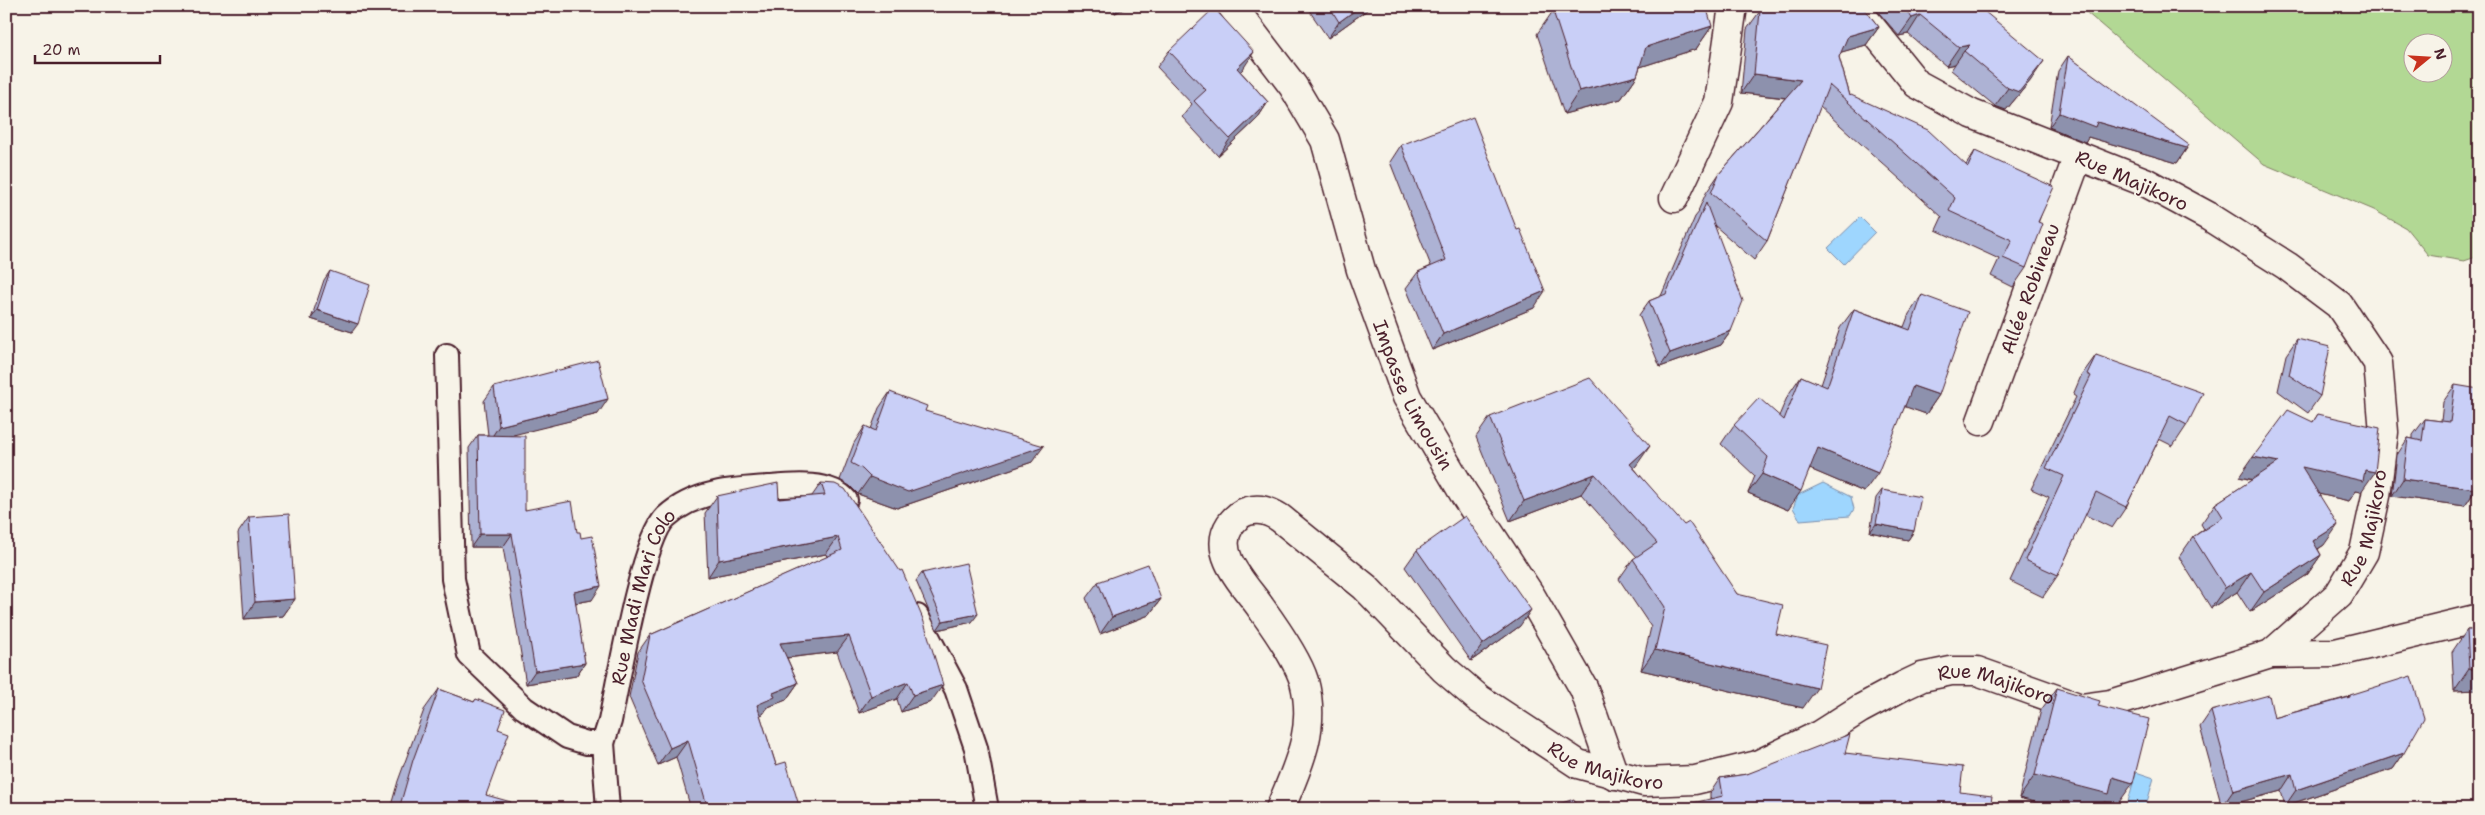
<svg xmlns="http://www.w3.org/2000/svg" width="2485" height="815" font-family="'Shantell Sans',sans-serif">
  <rect width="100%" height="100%" fill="#f7f3e8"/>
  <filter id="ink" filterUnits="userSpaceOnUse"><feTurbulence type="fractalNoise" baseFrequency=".02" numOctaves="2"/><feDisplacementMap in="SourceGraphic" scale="10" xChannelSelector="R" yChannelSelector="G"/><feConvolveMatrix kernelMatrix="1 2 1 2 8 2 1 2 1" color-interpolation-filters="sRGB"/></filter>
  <g filter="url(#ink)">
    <path fill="#b2d894" stroke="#7e7c60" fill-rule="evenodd" d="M 2079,6 L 2479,6 L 2479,256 L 2464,261 L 2428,255 L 2406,228 L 2374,210 L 2264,164 ZM 2412,42 L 2442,42 L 2442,72 L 2412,72 Z"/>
    <g fill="#9ed6fe" stroke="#7c8daa">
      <path d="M 1860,217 L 1875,232 L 1844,264 L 1828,248 Z"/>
      <path d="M 1823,483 L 1851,497 L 1854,509 L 1850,516 L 1800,520 L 1793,508 L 1798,495 Z"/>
      <path d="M 2136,772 L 2154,778 L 2145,809 L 2126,809 Z"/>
    </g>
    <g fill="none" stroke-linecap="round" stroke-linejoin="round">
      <g stroke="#4a1f2b" stroke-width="26">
        <g id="service">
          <path id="s1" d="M 447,355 L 453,579 L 469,655 L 524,708 L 567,737 L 587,743 L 603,743 L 610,721 C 618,683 642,539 666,517 C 694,491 734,489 770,487 C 792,485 830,481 846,500"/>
          <path d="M 917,616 L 956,689 L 976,748 L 987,809"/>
          <path d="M 603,743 L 608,809"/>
        </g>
      </g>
      <g stroke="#4a1f2b" stroke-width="31">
        <g id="minor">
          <path id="s2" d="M 1232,6 L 1293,86 L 1325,140 L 1361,270 L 1407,397 L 1464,494 L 1531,596 L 1584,689 L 1614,775"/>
          <path d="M 1674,198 L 1719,102 L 1733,6"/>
          <path id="s3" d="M 1981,421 L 2078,156"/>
          <path d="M 2271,654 L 2335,653 L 2479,618"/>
          <path id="s4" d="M 1280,809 C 1298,766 1317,729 1304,681 C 1298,661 1274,626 1261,608 C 1246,586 1211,554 1230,525 C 1235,518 1240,513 1248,511 C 1260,508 1269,511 1280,518 L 1365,587 L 1444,669 L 1479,699 L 1578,764 L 1644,782 L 1695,780 L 1757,765 L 1819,735 L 1860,709 L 1903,686 L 1922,677 L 1951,671 L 1977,671 L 2081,708 L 2110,704 L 2271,654 L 2339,594 L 2364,552 L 2376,496 L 2384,432 L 2378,363 L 2339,305 L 2287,266 L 2208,216 L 2145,182 L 1972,114 L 1917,84 L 1854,6"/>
        </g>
      </g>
      <use href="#service" stroke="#f7f3e8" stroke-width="22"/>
      <use href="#minor" stroke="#f7f3e8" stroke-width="28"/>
    </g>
    <g fill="#adb2d4" stroke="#4a1f2b">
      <path d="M 1112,6 L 1130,6 L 1115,13 Z"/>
      <path d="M 1306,6 L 1370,6 L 1367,10 L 1328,38 Z"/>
      <path d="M 1766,6 L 1862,6 L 1879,27 L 1866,45 L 1841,52 L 1839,57 L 1850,96 L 1966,165 L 1975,151 L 2038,222 L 2026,268 L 2013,287 L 1991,276 L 1999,259 L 1936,230 L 1942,217 L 1820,107 L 1767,241 L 1754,260 L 1714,225 L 1731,331 L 1721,345 L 1660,367 L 1639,315 L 1649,301 L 1661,296 L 1695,217 L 1699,212 L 1698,211 L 1706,193 L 1719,174 L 1785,98 L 1741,93 L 1747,29 L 1760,11 L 1767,10 Z"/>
      <path d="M 1873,6 L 1989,6 L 1985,12 L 2031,80 L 2006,110 L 1995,106 L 1951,70 L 1955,64 L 1946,66 L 1908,34 L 1899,36 Z"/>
      <path d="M 1553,11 L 1712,26 L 1696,49 L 1640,67 L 1637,76 L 1621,99 L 1564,114 L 1537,34 Z"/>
      <path d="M 1169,51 L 1243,69 L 1240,71 L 1268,102 L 1257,119 L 1218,156 L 1182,117 L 1192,104 L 1157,67 Z"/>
      <path d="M 2068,56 L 2187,148 L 2177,163 L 2088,137 L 2085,142 L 2049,127 L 2058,71 Z"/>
      <path d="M 1401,145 L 1534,308 L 1432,350 L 1406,288 L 1418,272 L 1431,266 L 1390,162 Z"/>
      <path d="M 330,271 L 352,332 L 311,319 L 324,280 Z"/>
      <path d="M 1922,295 L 1939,395 L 1926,414 L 1905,406 L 1864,492 L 1810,469 L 1788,510 L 1748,493 L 1755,476 L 1721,444 L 1734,425 L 1779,416 L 1788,395 L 1801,376 L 1821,385 L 1840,328 L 1854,309 L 1904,327 L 1909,314 Z"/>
      <path d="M 2297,339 L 2320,396 L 2308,413 L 2278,391 L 2286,355 Z"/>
      <path d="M 2096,355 L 2187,425 L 2173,446 L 2159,439 L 2126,507 L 2112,528 L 2085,515 L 2058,575 L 2043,597 L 2010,581 L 2049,497 L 2031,489 L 2076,397 L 2073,395 L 2081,376 Z"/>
      <path d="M 2455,385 L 2476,489 L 2465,506 L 2392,496 L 2397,455 L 2408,438 L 2413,439 L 2413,435 L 2425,419 L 2441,421 L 2443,402 Z"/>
      <path d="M 494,387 L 598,414 L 510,435 L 525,510 L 577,532 L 592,600 L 575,603 L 585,663 L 576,676 L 526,684 L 503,547 L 471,547 L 469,448 L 478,435 L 488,435 L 484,401 Z"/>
      <path d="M 890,392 L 925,411 L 1032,462 L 897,508 L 858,494 L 850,486 L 840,480 L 854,443 L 865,426 L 871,429 L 879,408 Z"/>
      <path d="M 2318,414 L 2361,492 L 2356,491 L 2349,501 L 2319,494 L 2324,545 L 2318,549 L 2321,555 L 2307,575 L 2250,612 L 2237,592 L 2211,608 L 2179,557 L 2193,537 L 2204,529 L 2201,524 L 2215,504 L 2252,480 L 2239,477 L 2313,422 Z"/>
      <path d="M 1490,417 L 1636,466 L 1634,468 L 1737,594 L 1776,634 L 1803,708 L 1641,670 L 1651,627 L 1619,579 L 1633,559 L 1637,557 L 1581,494 L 1510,521 L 1476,437 Z"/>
      <path d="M 821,483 L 931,702 L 901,712 L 897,699 L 859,713 L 837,652 L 787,658 L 798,683 L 786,700 L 768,707 L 763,714 L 760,715 L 776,765 L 800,809 L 691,809 L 676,757 L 658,765 L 629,697 L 638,652 L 650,635 L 827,557 L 826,554 L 708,577 L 705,513 L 717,496 L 779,499 L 812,496 Z"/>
      <path d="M 1882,490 L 1914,531 L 1908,540 L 1870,532 L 1876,498 Z"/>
      <path d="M 249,517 L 295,599 L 283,616 L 244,619 L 238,533 Z"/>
      <path d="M 1417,550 L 1520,626 L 1471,661 L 1405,567 Z"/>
      <path d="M 922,573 L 972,622 L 937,630 L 916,581 Z"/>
      <path d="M 1098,582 L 1161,599 L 1149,615 L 1100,634 L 1086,598 Z"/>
      <path d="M 2467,630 L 2479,630 L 2479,690 L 2454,691 L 2452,652 Z"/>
      <path d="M 2057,688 L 2098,706 L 2117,805 L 2104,802 L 2098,809 L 2062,809 L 2019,798 L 2041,710 Z"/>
      <path d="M 439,689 L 474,702 L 476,699 L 498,729 L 486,795 L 509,809 L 390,809 L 398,781 L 424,710 Z"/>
      <path d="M 2350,695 L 2404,753 L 2393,769 L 2285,806 L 2281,791 L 2222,807 L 2200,727 L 2211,711 L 2274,718 L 2348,697 Z"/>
      <path d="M 1845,753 L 1960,792 L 1710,799 L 1710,793 L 1720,778 L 1747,774 Z"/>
    </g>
    <g fill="#8d91ad" stroke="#4a1f2b">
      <path d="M 1120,6 L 1130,6 L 1115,13 Z"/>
      <path d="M 1361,6 L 1370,6 L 1367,10 L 1328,38 L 1339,22 Z"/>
      <path d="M 1920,15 L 1908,34 L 1899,36 L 1912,18 Z"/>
      <path d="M 1712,26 L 1696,49 L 1631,70 L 1646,47 Z"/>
      <path d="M 1879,27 L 1866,45 L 1835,54 L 1848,36 Z"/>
      <path d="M 1970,45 L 1964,51 L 1955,64 L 1946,66 L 1959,47 Z"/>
      <path d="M 1254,52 L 1243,69 L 1226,85 L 1237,68 Z"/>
      <path d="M 2044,61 L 2031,80 L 2006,110 L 1995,106 L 2008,88 Z"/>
      <path d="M 1754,74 L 1801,80 L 1788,98 L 1741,93 Z"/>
      <path d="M 1637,76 L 1621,99 L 1564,114 L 1579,91 Z"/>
      <path d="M 1268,102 L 1257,119 L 1218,156 L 1230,139 Z"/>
      <path d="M 2059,113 L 2097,122 L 2187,148 L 2177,163 L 2088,137 L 2085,142 L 2049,127 Z"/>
      <path d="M 1545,291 L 1534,308 L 1432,350 L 1443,334 Z"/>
      <path d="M 317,310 L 358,324 L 352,332 L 311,319 Z"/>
      <path d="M 1731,331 L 1721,345 L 1660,367 L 1670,353 Z"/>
      <path d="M 1913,386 L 1939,395 L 1926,414 L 1900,405 Z"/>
      <path d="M 608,399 L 598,414 L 489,441 L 499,426 Z"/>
      <path d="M 1044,446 L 1032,462 L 897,508 L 858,494 L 870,477 Z"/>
      <path d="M 1650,446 L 1636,466 L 1616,484 L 1630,464 Z"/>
      <path d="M 1818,448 L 1878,473 L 1864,492 L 1805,467 Z"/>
      <path d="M 2253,457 L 2279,462 L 2265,482 L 2239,477 Z"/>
      <path d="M 2302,467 L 2365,470 L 2375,472 L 2361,492 L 2356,491 L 2349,501 L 2288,487 Z"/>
      <path d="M 1595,474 L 1581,494 L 1510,521 L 1524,501 Z"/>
      <path d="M 1762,474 L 1801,491 L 1788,510 L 1748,493 Z"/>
      <path d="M 2403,479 L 2476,489 L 2465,506 L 2392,496 Z"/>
      <path d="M 1876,524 L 1914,531 L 1908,540 L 1870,532 Z"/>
      <path d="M 2338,525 L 2324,545 L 2299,561 L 2313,541 Z"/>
      <path d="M 480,534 L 512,534 L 503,547 L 471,547 Z"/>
      <path d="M 838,537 L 826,554 L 708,577 L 719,560 Z"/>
      <path d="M 2321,555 L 2307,575 L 2250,612 L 2264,592 Z"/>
      <path d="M 2251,572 L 2237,592 L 2211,608 L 2225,588 Z"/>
      <path d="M 601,586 L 592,600 L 564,605 L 574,592 Z"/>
      <path d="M 295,599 L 283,616 L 244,619 L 255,602 Z"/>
      <path d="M 1161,599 L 1149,615 L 1100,634 L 1112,617 Z"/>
      <path d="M 1531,610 L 1520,626 L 1471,661 L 1483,644 Z"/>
      <path d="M 978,614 L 972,622 L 937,630 L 943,621 Z"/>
      <path d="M 849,636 L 837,652 L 768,660 L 780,643 Z"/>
      <path d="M 1655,650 L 1817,688 L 1803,708 L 1641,670 Z"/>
      <path d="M 585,663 L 576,676 L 526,684 L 535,671 Z"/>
      <path d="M 2469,669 L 2479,669 L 2479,690 L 2454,691 Z"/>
      <path d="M 908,682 L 897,699 L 859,713 L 871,696 Z"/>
      <path d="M 798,683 L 786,700 L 768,707 L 763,714 L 745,722 L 757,705 L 773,693 Z"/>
      <path d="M 943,685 L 931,702 L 901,712 L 913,695 Z"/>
      <path d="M 688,740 L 676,757 L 658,765 L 670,748 Z"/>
      <path d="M 2404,753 L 2393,769 L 2285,806 L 2296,790 Z"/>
      <path d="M 2292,774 L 2281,791 L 2222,807 L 2233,791 Z"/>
      <path d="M 2035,775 L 2113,777 L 2133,783 L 2117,805 L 2104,802 L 2098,809 L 2062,809 L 2019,798 Z"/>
    </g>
    <g fill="#c9cff7" stroke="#4a1f2b">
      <path d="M 1329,6 L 1361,6 L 1339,22 Z"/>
      <path d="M 1568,6 L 1706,6 L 1712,26 L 1646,47 L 1637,76 L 1579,91 L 1553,11 Z"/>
      <path d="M 1784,6 L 1862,6 L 1879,27 L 1848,36 L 1839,57 L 1850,96 L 1851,95 L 1928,130 L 1968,167 L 1975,151 L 2054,187 L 2038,222 L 2043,224 L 2026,268 L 2003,258 L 2012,240 L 1949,211 L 1955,198 L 1829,85 L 1767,241 L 1711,193 L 1719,174 L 1801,80 L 1754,74 L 1760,11 Z"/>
      <path d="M 1902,6 L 1988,6 L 1984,11 L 2044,61 L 2019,92 L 2008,88 L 1964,51 L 1970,45 L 1959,47 L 1920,15 L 1912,18 Z"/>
      <path d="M 1214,8 L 1254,52 L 1237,68 L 1268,102 L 1230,139 L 1194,101 L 1206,90 L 1169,51 Z"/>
      <path d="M 2068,56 L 2189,145 L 2187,148 L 2097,122 L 2095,127 L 2059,113 Z"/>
      <path d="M 1473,117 L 1517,230 L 1520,229 L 1545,291 L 1443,334 L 1418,272 L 1446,260 L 1401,145 Z"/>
      <path d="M 1706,203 L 1743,301 L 1731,331 L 1670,353 L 1649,301 L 1666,294 Z"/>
      <path d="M 330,271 L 370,285 L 358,324 L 317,310 Z"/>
      <path d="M 1922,295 L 1968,312 L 1939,395 L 1913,386 L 1878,473 L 1818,448 L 1801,491 L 1762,474 L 1768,457 L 1734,425 L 1759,398 L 1784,420 L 1801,376 L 1827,387 L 1854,309 L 1910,330 Z"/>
      <path d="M 2297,339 L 2330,347 L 2320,396 L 2289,375 Z"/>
      <path d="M 2096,355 L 2203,393 L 2187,425 L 2170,416 L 2126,507 L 2096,492 L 2058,575 L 2025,560 L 2064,476 L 2046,468 L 2091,376 L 2087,374 Z"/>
      <path d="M 598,360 L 608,399 L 499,426 L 494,387 Z"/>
      <path d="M 1590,378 L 1650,446 L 1630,464 L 1684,525 L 1689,522 L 1737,594 L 1783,605 L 1776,634 L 1826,645 L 1817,688 L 1655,650 L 1665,607 L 1633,559 L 1657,543 L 1595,474 L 1524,501 L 1490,417 Z"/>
      <path d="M 2455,385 L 2479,389 L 2479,471 L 2476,489 L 2403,479 L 2408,438 L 2422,441 L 2425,419 L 2450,422 Z"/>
      <path d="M 890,392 L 927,406 L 925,411 L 1044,446 L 908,492 L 870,477 L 862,469 L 851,463 L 865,426 L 876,431 Z"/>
      <path d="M 2288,410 L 2313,422 L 2318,414 L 2380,428 L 2375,472 L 2365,470 L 2363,481 L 2302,467 L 2338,525 L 2313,541 L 2321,555 L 2264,592 L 2251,572 L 2225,588 L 2193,537 L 2223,517 L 2215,504 L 2279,462 L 2253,457 Z"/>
      <path d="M 478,435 L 525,436 L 525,510 L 572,501 L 577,532 L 580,532 L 581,538 L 592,536 L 601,586 L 574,592 L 585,663 L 535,671 L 512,534 L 480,534 Z"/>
      <path d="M 778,483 L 779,499 L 825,495 L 821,483 L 835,484 L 845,489 L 900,571 L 902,570 L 923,619 L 943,685 L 913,695 L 908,682 L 871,696 L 849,636 L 780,643 L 798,683 L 773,693 L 775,697 L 757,705 L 776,765 L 786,762 L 800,809 L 708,809 L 688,740 L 670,748 L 641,680 L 650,635 L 842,550 L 838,537 L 719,560 L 717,496 Z"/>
      <path d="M 1882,490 L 1921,497 L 1914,531 L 1876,524 Z"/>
      <path d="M 289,514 L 295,599 L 255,602 L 249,517 Z"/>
      <path d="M 1465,516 L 1531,610 L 1483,644 L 1417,550 Z"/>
      <path d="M 966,563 L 978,614 L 943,621 L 922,573 Z"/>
      <path d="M 1148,564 L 1161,599 L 1112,617 L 1098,582 Z"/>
      <path d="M 2467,630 L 2479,630 L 2479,669 L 2469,669 Z"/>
      <path d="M 2411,676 L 2424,718 L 2404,753 L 2296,790 L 2292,774 L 2233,791 L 2211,711 L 2269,695 L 2274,718 L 2350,697 L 2350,695 Z"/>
      <path d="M 2057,688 L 2100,701 L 2098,706 L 2149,719 L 2133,783 L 2113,777 L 2109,794 L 2035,775 Z"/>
      <path d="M 439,689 L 474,702 L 476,699 L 505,710 L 498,729 L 509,733 L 486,795 L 511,802 L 509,809 L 399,809 L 413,760 Z"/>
      <path d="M 1850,734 L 1845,753 L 1963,767 L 1960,792 L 1992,796 L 1990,809 L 1667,809 L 1723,796 L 1720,778 L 1747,774 Z"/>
      <path d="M 1574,799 L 1577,809 L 1544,809 Z"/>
    </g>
  </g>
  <g text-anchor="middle" stroke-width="4" stroke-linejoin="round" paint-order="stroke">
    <g font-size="19" fill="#4a1f2b" stroke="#f7f3e8">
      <text transform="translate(2132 180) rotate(24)" y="7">Rue Majikoro</text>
      <text dy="7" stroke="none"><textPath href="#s3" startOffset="141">Allée Robineau</textPath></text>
      <text dy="7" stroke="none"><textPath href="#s2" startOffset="434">Impasse Limousin</textPath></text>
      <text dy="7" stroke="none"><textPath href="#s4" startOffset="1655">Rue Majikoro</textPath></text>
      <text dy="7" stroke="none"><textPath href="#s1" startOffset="619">Rue Madi Mari Colo</textPath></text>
      <text dy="7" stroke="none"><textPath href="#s4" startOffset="1205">Rue Majikoro</textPath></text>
      <text dy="7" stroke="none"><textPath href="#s4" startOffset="785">Rue Majikoro</textPath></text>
    </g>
  </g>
  <rect width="2485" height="815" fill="none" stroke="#f7f3e8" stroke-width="25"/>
  <rect x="12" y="12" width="2460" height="790" fill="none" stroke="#4a1f2b" stroke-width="2" filter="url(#ink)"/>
  <g transform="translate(2428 58) rotate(72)"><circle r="24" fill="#f7f3e8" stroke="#b29e9c"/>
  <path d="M0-4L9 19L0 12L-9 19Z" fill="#c8321e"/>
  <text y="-8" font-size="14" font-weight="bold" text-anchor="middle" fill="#4a1f2b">N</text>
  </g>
  <path d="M35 55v8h125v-8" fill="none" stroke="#4a1f2b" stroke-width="2.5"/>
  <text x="42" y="55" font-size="15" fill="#4a1f2b" stroke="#f7f3e8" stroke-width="4" paint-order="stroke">20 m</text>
</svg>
